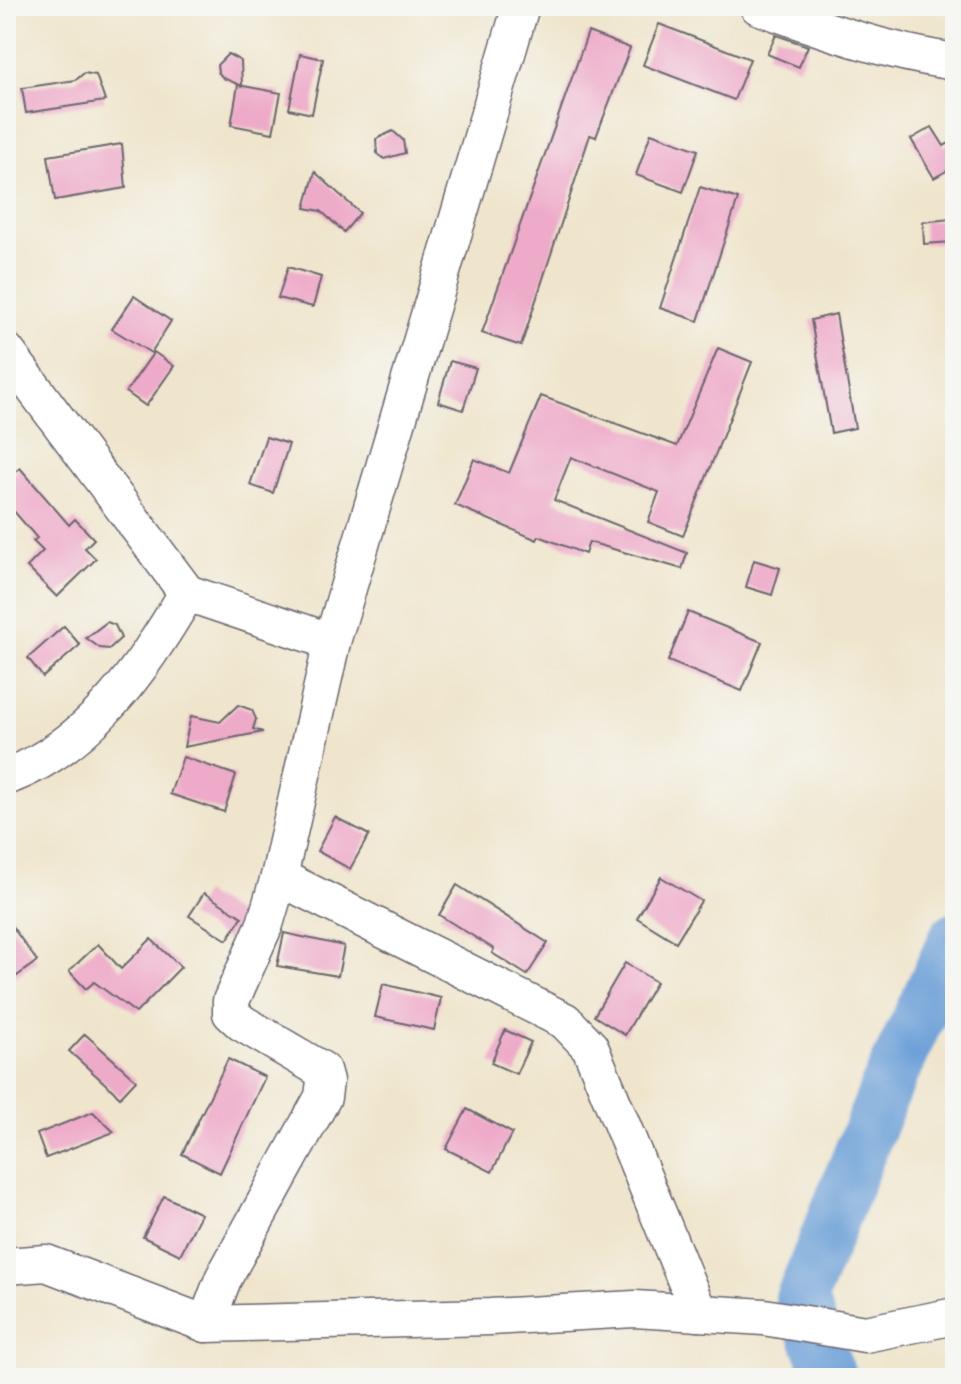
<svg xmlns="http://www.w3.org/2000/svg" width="961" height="1384" font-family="'Gentium Book Plus',serif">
  <rect width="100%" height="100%" fill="#f6f6f2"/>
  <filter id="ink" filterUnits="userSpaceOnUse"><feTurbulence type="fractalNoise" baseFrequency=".0125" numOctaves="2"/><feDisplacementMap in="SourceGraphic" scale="16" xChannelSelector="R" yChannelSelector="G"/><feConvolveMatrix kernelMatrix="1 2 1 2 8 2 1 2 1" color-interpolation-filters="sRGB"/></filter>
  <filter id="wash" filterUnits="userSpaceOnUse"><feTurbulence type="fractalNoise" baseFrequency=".006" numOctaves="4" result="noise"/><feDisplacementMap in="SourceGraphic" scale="32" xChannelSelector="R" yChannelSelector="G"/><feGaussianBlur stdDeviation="1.8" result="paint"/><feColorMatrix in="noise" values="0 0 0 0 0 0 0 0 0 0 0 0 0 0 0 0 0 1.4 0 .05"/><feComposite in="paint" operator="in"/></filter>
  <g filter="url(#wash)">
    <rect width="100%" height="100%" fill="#efe5cc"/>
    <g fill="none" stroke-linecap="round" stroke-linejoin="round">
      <path stroke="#6da0d8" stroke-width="52" d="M 831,1378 L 801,1299 L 885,1090 L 955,938"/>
    </g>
    <g id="blocks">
      <g fill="#eeaac9">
        <path d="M 659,24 L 750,59 L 734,100 L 643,65 Z"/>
        <path d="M 588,32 L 630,48 L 596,137 L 590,135 L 521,346 L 482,333 Z"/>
        <path d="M 776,35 L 808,46 L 799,67 L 767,54 Z"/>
        <path d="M 228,54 L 241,61 L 242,86 L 223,78 L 218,72 L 217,65 Z"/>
        <path d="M 300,54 L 323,59 L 312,114 L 289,109 Z"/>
        <path d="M 84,73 L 96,75 L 105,101 L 26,113 L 22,88 L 76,80 Z"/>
        <path d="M 238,85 L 281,93 L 273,133 L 231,125 Z"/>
        <path d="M 932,127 L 944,146 L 955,140 L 955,166 L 934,178 L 911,139 Z"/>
        <path d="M 393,131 L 403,140 L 405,153 L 384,159 L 377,153 L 376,139 Z"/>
        <path d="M 651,133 L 698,150 L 683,192 L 636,175 Z"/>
        <path d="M 122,144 L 126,188 L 55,200 L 48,156 Z"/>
        <path d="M 315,172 L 360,213 L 344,232 L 321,211 L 305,208 Z"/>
        <path d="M 700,187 L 738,199 L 698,321 L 660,308 Z"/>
        <path d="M 950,219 L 952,242 L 924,244 L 923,222 Z"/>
        <path d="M 288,267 L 321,277 L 313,307 L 278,298 Z"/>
        <path d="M 134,296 L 171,321 L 151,353 L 112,329 Z"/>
        <path d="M 836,314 L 855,428 L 831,433 L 811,320 Z"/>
        <path d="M 718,348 L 752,362 L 683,536 L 648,522 L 659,492 L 571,457 L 554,500 L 687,553 L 682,569 L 589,542 L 585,554 L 539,536 L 537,540 L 455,505 L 474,459 L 509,473 L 541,396 L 677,446 Z"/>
        <path d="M 154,352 L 174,366 L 146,406 L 126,392 Z"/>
        <path d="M 450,361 L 476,368 L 463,410 L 438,402 Z"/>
        <path d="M 266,437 L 289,444 L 273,493 L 250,485 Z"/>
        <path d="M 20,468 L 69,525 L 75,519 L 94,539 L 85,548 L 96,559 L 57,597 L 27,567 L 43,551 L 33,541 L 37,538 L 6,502 L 6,480 Z"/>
        <path d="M 754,560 L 780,568 L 772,595 L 746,587 Z"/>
        <path d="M 688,612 L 762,642 L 742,691 L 668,661 Z"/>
        <path d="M 107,622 L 115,625 L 121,638 L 109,649 L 100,648 L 86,638 Z"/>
        <path d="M 64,626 L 80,645 L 43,677 L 28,658 Z"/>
        <path d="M 238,705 L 252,710 L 256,719 L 253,729 L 263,732 L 184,747 L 191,716 L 220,722 Z"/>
        <path d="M 183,757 L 236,775 L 224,812 L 170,794 Z"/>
        <path d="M 335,817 L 369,835 L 350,869 L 317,851 Z"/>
        <path d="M 661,877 L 701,901 L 676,942 L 637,918 Z"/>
        <path d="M 457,885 L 548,943 L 527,975 L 492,953 L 494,949 L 439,915 Z"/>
        <path d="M 204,893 L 242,917 L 227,940 L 189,916 Z"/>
        <path d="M 6,918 L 37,961 L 17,976 L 6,961 Z"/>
        <path d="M 284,933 L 344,946 L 338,976 L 277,966 Z"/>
        <path d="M 151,939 L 181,967 L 136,1013 L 94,982 L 86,989 L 69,971 L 98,944 L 121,969 Z"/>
        <path d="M 625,963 L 656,982 L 625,1035 L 594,1016 Z"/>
        <path d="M 383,984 L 441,998 L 434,1030 L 375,1017 Z"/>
        <path d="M 505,1030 L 531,1042 L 516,1074 L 491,1063 Z"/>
        <path d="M 85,1034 L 136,1080 L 120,1097 L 69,1051 Z"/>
        <path d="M 228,1059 L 265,1077 L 220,1173 L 182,1154 Z"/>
        <path d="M 467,1109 L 512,1133 L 492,1172 L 446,1149 Z"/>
        <path d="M 93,1112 L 114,1132 L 46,1158 L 37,1134 Z"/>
        <path d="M 164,1196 L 201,1214 L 180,1255 L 143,1237 Z"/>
      </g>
    </g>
  </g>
  <g filter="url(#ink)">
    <use href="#blocks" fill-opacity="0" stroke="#6a666e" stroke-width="2"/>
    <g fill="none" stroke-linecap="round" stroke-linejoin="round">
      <g stroke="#6a666e" stroke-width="39">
        <g id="street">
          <path d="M 758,6 C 823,30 887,52 955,62"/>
          <path d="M 6,351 L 187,593 C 144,667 90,746 6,777"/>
          <path d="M 187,593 L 332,642 L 521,6"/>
          <path d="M 279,877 L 565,1021 L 590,1047 L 699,1313"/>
          <path d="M 6,1266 L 46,1263 L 206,1324 L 490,1317 L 635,1309 L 764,1317 L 865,1334 L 955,1316"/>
          <path d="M 206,1324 L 223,1279 L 323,1097 L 325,1081 L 322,1070 L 242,1023 L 231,1013 L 231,1001 L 265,924 L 279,877 L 332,642"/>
        </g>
      </g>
      <use href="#street" stroke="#fff" stroke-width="36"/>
    </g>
  </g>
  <rect width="961" height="1384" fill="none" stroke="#f6f6f2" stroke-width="32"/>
</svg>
